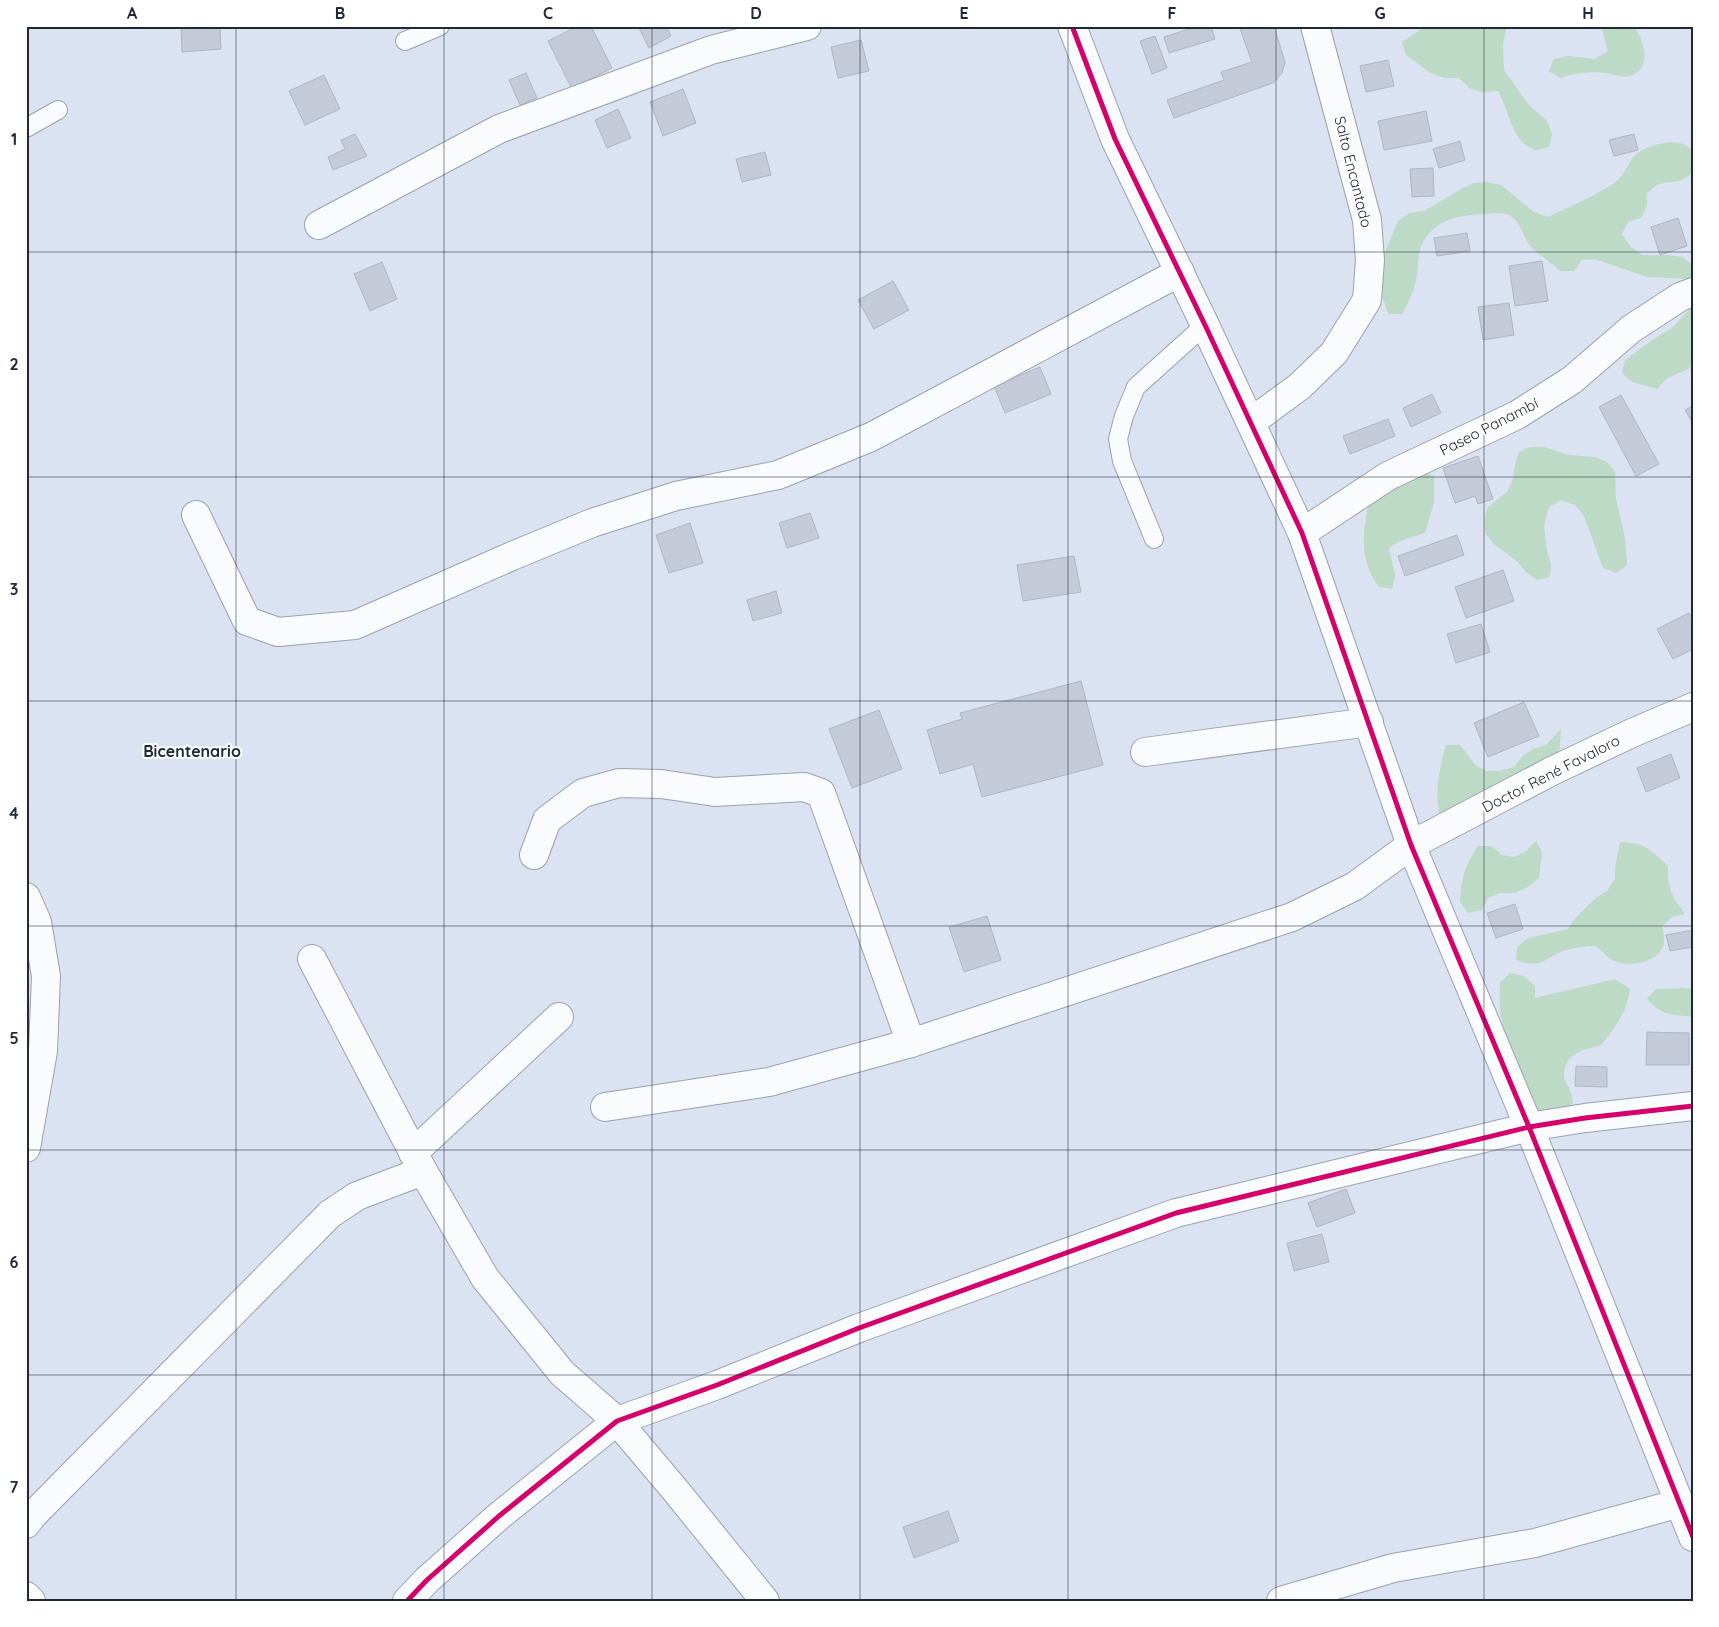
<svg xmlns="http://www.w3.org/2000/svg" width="1719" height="1627" font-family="Quicksand,sans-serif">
  <rect width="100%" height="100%" fill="#dbe2f1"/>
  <g fill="#bddac6">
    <path d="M 1426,26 L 1507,26 L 1503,44 L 1504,70 L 1528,104 L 1547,121 L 1552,134 L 1549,147 L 1535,150 C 1531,148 1525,145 1522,142 C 1510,128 1507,107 1498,91 L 1482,92 L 1469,88 L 1459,78 L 1444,78 L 1430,73 L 1406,55 L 1402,42 Z"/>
    <path d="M 1601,26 L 1634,26 C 1643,40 1653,65 1633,75 C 1624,79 1615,75 1606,73 C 1591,71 1574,73 1560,78 L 1549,71 L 1554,59 L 1568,56 L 1595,59 L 1608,51 Z"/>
    <path d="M 1670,142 L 1684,144 L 1693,151 L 1693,172 C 1679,186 1671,179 1657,185 C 1654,187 1650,191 1647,193 L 1647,206 L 1641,218 L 1628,222 L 1622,234 L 1630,246 L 1642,255 L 1669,255 L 1682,257 L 1693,265 L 1693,273 L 1689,279 L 1647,277 L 1595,259 L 1582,260 L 1574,271 L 1560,271 C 1551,262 1540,256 1531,247 C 1522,237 1521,218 1506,214 C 1501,212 1492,214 1487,214 C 1461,215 1434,218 1422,245 C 1417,253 1419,265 1417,275 C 1415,289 1409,302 1402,314 L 1388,314 L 1380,289 L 1381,262 L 1398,221 L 1409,213 L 1424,211 L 1461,189 L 1474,183 L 1487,182 L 1501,185 L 1534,212 L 1548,217 C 1571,206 1593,197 1614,183 C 1622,178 1625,170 1630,162 C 1638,148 1656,144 1670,142 Z"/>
    <path d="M 1693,306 L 1693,336 L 1691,340 L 1692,354 L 1690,368 L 1666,379 L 1657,389 L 1632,382 L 1622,373 L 1625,360 L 1658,336 L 1671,329 Z"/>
    <path d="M 1530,447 L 1544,447 L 1569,455 L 1595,457 L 1607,462 L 1615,472 L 1616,499 L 1625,538 L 1627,565 L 1616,573 L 1603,568 L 1584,516 L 1575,505 L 1561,500 L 1549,507 L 1544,526 L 1547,551 L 1551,564 L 1550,577 L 1537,580 L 1526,572 L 1518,562 L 1494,544 L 1485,533 L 1484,520 L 1488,507 L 1508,491 L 1513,478 L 1515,464 L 1519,452 Z"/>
    <path d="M 1420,472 L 1434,476 L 1434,503 L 1425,533 L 1400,541 L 1389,548 L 1395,575 L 1392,589 L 1379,587 C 1357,557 1364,532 1369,498 Z"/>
    <path d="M 1561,729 L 1559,756 L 1442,823 C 1433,797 1439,770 1446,745 L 1460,745 L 1476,766 L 1487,771 L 1500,771 L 1514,767 L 1523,756 L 1533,749 L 1546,745 Z"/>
    <path d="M 1536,841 L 1542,852 L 1539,878 L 1528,887 L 1515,893 L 1500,893 L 1488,898 L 1482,910 L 1468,913 L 1460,902 C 1461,879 1465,865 1478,846 L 1492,846 L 1502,855 L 1514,857 L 1526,851 Z"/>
    <path d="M 1620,842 C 1644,842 1651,850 1668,866 C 1667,890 1672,895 1685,914 L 1672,917 L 1662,926 C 1664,935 1666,945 1660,952 C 1650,964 1627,967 1614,961 C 1604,957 1602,945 1588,946 C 1582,947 1572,948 1566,950 C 1543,958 1543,970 1516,960 L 1517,947 L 1528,938 L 1568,929 L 1576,917 L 1596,898 L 1607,891 L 1615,879 L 1615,867 Z"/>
    <path d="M 1510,973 L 1524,976 L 1535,986 L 1535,998 C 1561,991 1588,986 1615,979 L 1630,989 C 1627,1012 1615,1029 1600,1046 C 1583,1049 1564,1054 1564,1076 C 1564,1081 1569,1086 1570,1091 C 1572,1095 1572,1099 1573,1103 L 1563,1111 L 1537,1110 L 1524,1106 C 1522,1091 1522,1074 1517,1059 C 1515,1054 1512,1050 1510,1045 C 1500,1022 1499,1007 1500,983 Z"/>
    <path d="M 1683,988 L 1693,989 L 1693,1017 C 1671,1014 1662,1016 1647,999 L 1656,989 Z"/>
  </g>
  <g fill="#c4cad8" stroke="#b0b5c2">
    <path d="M 181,26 L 220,26 L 221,49 L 182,52 Z"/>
    <path d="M 578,26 L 591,26 L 612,68 L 572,89 L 548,41 Z"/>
    <path d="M 638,26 L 666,26 L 671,36 L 649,48 Z"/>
    <path d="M 1199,26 L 1211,26 L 1215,39 L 1169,53 L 1164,37 Z"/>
    <path d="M 1239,26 L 1274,26 L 1285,62 L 1282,73 L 1273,83 L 1174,118 L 1167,100 L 1224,80 L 1221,72 L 1252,62 Z"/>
    <path d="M 1155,36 L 1167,68 L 1152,74 L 1140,41 Z"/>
    <path d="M 861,40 L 869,71 L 838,78 L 831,47 Z"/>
    <path d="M 1388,60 L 1394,86 L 1366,92 L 1360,66 Z"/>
    <path d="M 526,73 L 537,98 L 520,105 L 509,80 Z"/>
    <path d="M 324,75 L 340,109 L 305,125 L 289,91 Z"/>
    <path d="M 683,89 L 696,123 L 663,136 L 650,102 Z"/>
    <path d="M 618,109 L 631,138 L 607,148 L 595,120 Z"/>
    <path d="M 1426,111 L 1432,141 L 1384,150 L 1378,121 Z"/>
    <path d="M 355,134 L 367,156 L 333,170 L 328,157 L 345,149 L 341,140 Z"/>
    <path d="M 1634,134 L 1638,150 L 1614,156 L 1609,140 Z"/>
    <path d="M 1460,141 L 1465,160 L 1439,168 L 1433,149 Z"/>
    <path d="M 765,152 L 771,175 L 742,182 L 736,159 Z"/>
    <path d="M 1433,168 L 1434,196 L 1412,197 L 1410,169 Z"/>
    <path d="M 1678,218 L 1687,246 L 1660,255 L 1651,227 Z"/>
    <path d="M 1467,233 L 1470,251 L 1437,256 L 1434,238 Z"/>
    <path d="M 1542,261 L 1548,301 L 1515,306 L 1509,266 Z"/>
    <path d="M 382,262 L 397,299 L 370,311 L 354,274 Z"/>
    <path d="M 893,281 L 909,310 L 874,329 L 858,300 Z"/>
    <path d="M 1509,303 L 1514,335 L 1483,340 L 1478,307 Z"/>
    <path d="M 1040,367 L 1051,394 L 1005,413 L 994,386 Z"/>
    <path d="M 1432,394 L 1441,413 L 1411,427 L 1403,408 Z"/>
    <path d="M 1621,395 L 1659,464 L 1636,476 L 1599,407 Z"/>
    <path d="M 1693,406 L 1693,422 L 1692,422 L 1685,410 Z"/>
    <path d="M 1388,419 L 1395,436 L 1350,454 L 1343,436 Z"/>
    <path d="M 1478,456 L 1493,499 L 1478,504 L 1475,496 L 1455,503 L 1443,468 Z"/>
    <path d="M 810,513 L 819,538 L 787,548 L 779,523 Z"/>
    <path d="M 690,523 L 703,563 L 669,573 L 656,535 Z"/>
    <path d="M 1457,535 L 1464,555 L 1405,576 L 1398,556 Z"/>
    <path d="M 1074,556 L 1081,592 L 1023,601 L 1017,565 Z"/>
    <path d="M 1503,570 L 1514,601 L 1466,618 L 1455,587 Z"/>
    <path d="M 776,591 L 782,613 L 753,621 L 747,600 Z"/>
    <path d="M 1689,613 L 1693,621 L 1693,649 L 1673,659 L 1657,629 Z"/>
    <path d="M 1481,624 L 1490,652 L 1456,663 L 1447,634 Z"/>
    <path d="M 1081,681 L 1103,765 L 982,797 L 973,764 L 940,774 L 927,730 L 962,719 L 960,713 Z"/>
    <path d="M 1524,702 L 1539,736 L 1488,757 L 1474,723 Z"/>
    <path d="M 879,710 L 902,769 L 852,788 L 829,729 Z"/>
    <path d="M 1671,754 L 1680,778 L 1646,792 L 1637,768 Z"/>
    <path d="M 1515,904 L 1523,929 L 1496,938 L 1487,913 Z"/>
    <path d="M 987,916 L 1001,960 L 964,972 L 949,927 Z"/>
    <path d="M 1693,930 L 1693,947 L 1670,951 L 1666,935 Z"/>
    <path d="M 1647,1032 L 1689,1033 L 1689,1065 L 1646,1065 Z"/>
    <path d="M 1576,1066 L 1607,1067 L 1607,1087 L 1575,1086 Z"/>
    <path d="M 1346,1189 L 1355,1213 L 1317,1227 L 1308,1203 Z"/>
    <path d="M 1322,1234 L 1329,1262 L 1294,1271 L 1287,1243 Z"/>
    <path d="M 948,1511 L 959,1541 L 914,1558 L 903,1527 Z"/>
  </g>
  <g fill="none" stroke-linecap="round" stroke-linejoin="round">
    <g stroke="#9ba1ad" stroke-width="20">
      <g id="service">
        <path d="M 405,41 L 440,26"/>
        <path d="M 26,128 L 58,110"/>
        <path d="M 1154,539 L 1122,461 L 1118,439 L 1124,416 L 1136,387 L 1205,325"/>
      </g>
    </g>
    <g stroke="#9ba1ad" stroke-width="30">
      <g id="minor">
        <path d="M 1072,26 L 1115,139 L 1205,325 L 1302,533 L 1411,845 L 1529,1127 L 1693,1537"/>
        <path d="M 319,225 L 499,129 L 711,50 L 807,26"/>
        <path d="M 1251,422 L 1300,386 L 1334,353 L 1367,300 L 1370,260 L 1367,220 L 1315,26"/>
        <path d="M 196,515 L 247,621 L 278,632 L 355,625 L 512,556 L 592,523 L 676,496 L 778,475 L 871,437 L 1180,272"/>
        <path d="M 1302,533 L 1388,476 L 1517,415 L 1572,380 L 1631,329 L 1680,297 L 1693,292"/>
        <path d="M 1145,752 L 1369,722"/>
        <path d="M 534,855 L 547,820 L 583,793 L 619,783 L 661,784 L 715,792 L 804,787 L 821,793 L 911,1043"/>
        <path d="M 26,897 L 37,922 L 46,976 L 43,1051 L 26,1148"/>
        <path d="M 312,959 L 423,1171 L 485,1278 L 562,1373 L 617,1421 L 676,1491 L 765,1601"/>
        <path d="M 605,1107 L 769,1082 L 911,1043 L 1292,917 L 1355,886 L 1411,845 L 1552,771 L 1632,733 L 1693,707"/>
        <path d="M 413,1153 L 559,1017"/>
        <path d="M 26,1524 L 32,1516 L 330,1214 L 357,1196 L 423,1171"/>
        <path d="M 26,1596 L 31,1601"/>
        <path d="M 407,1601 L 427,1580 L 499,1516 L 617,1421 L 717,1385 L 859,1328 L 1176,1213 L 1529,1127 L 1585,1118 L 1693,1106"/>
        <path d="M 1281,1601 L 1393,1568 L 1535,1543 L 1680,1503"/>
      </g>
    </g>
    <use href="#service" stroke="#fafbfd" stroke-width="18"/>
    <use href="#minor" stroke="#fafbfd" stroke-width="28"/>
    <g stroke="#fff" stroke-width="8">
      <g id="cycleway">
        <path d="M 1072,26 L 1115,139 L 1205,325 L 1302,533 L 1411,845 L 1529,1127 L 1693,1537"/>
        <path d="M 407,1601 L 427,1580 L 499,1516 L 617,1421 L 717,1385 L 859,1328 L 1176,1213 L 1529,1127 L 1585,1118 L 1693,1106"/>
      </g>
    </g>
    <use href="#cycleway" stroke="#d6006c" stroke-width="5"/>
  </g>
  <path fill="none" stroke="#222936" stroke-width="1" stroke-opacity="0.55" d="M 236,26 L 236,1601M 444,26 L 444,1601M 652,26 L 652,1601M 860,26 L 860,1601M 1068,26 L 1068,1601M 1276,26 L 1276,1601M 1484,26 L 1484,1601M 26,252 L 1693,252M 26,477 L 1693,477M 26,701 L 1693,701M 26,926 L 1693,926M 26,1150 L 1693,1150M 26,1375 L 1693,1375"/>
  <g text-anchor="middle" stroke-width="4" stroke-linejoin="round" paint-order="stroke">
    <g font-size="15" fill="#222936" stroke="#fff">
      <text transform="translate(1353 172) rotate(76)" y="5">Salto Encantado</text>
      <text transform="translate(1489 427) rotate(-27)" y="5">Paseo Panambí</text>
      <text transform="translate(1551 774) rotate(-27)" y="5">Doctor René Favaloro</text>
    </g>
    <g font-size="16" font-weight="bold" fill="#222936" stroke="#fff">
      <text x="192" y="757">Bicentenario</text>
    </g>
  </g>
  <rect width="1719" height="1627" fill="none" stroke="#ffffff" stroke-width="55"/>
  <rect x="28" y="28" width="1664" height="1572" fill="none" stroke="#222936" stroke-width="2"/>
  <g font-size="16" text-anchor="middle" font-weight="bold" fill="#222936">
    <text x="132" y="19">A</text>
    <text x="340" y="19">B</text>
    <text x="548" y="19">C</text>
    <text x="756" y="19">D</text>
    <text x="964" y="19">E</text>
    <text x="1172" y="19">F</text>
    <text x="1380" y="19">G</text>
    <text x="1588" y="19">H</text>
    <text x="14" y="145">1</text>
    <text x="14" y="370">2</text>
    <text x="14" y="595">3</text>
    <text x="14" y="819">4</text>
    <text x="14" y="1044">5</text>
    <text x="14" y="1268">6</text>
    <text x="14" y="1493">7</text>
  </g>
</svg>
